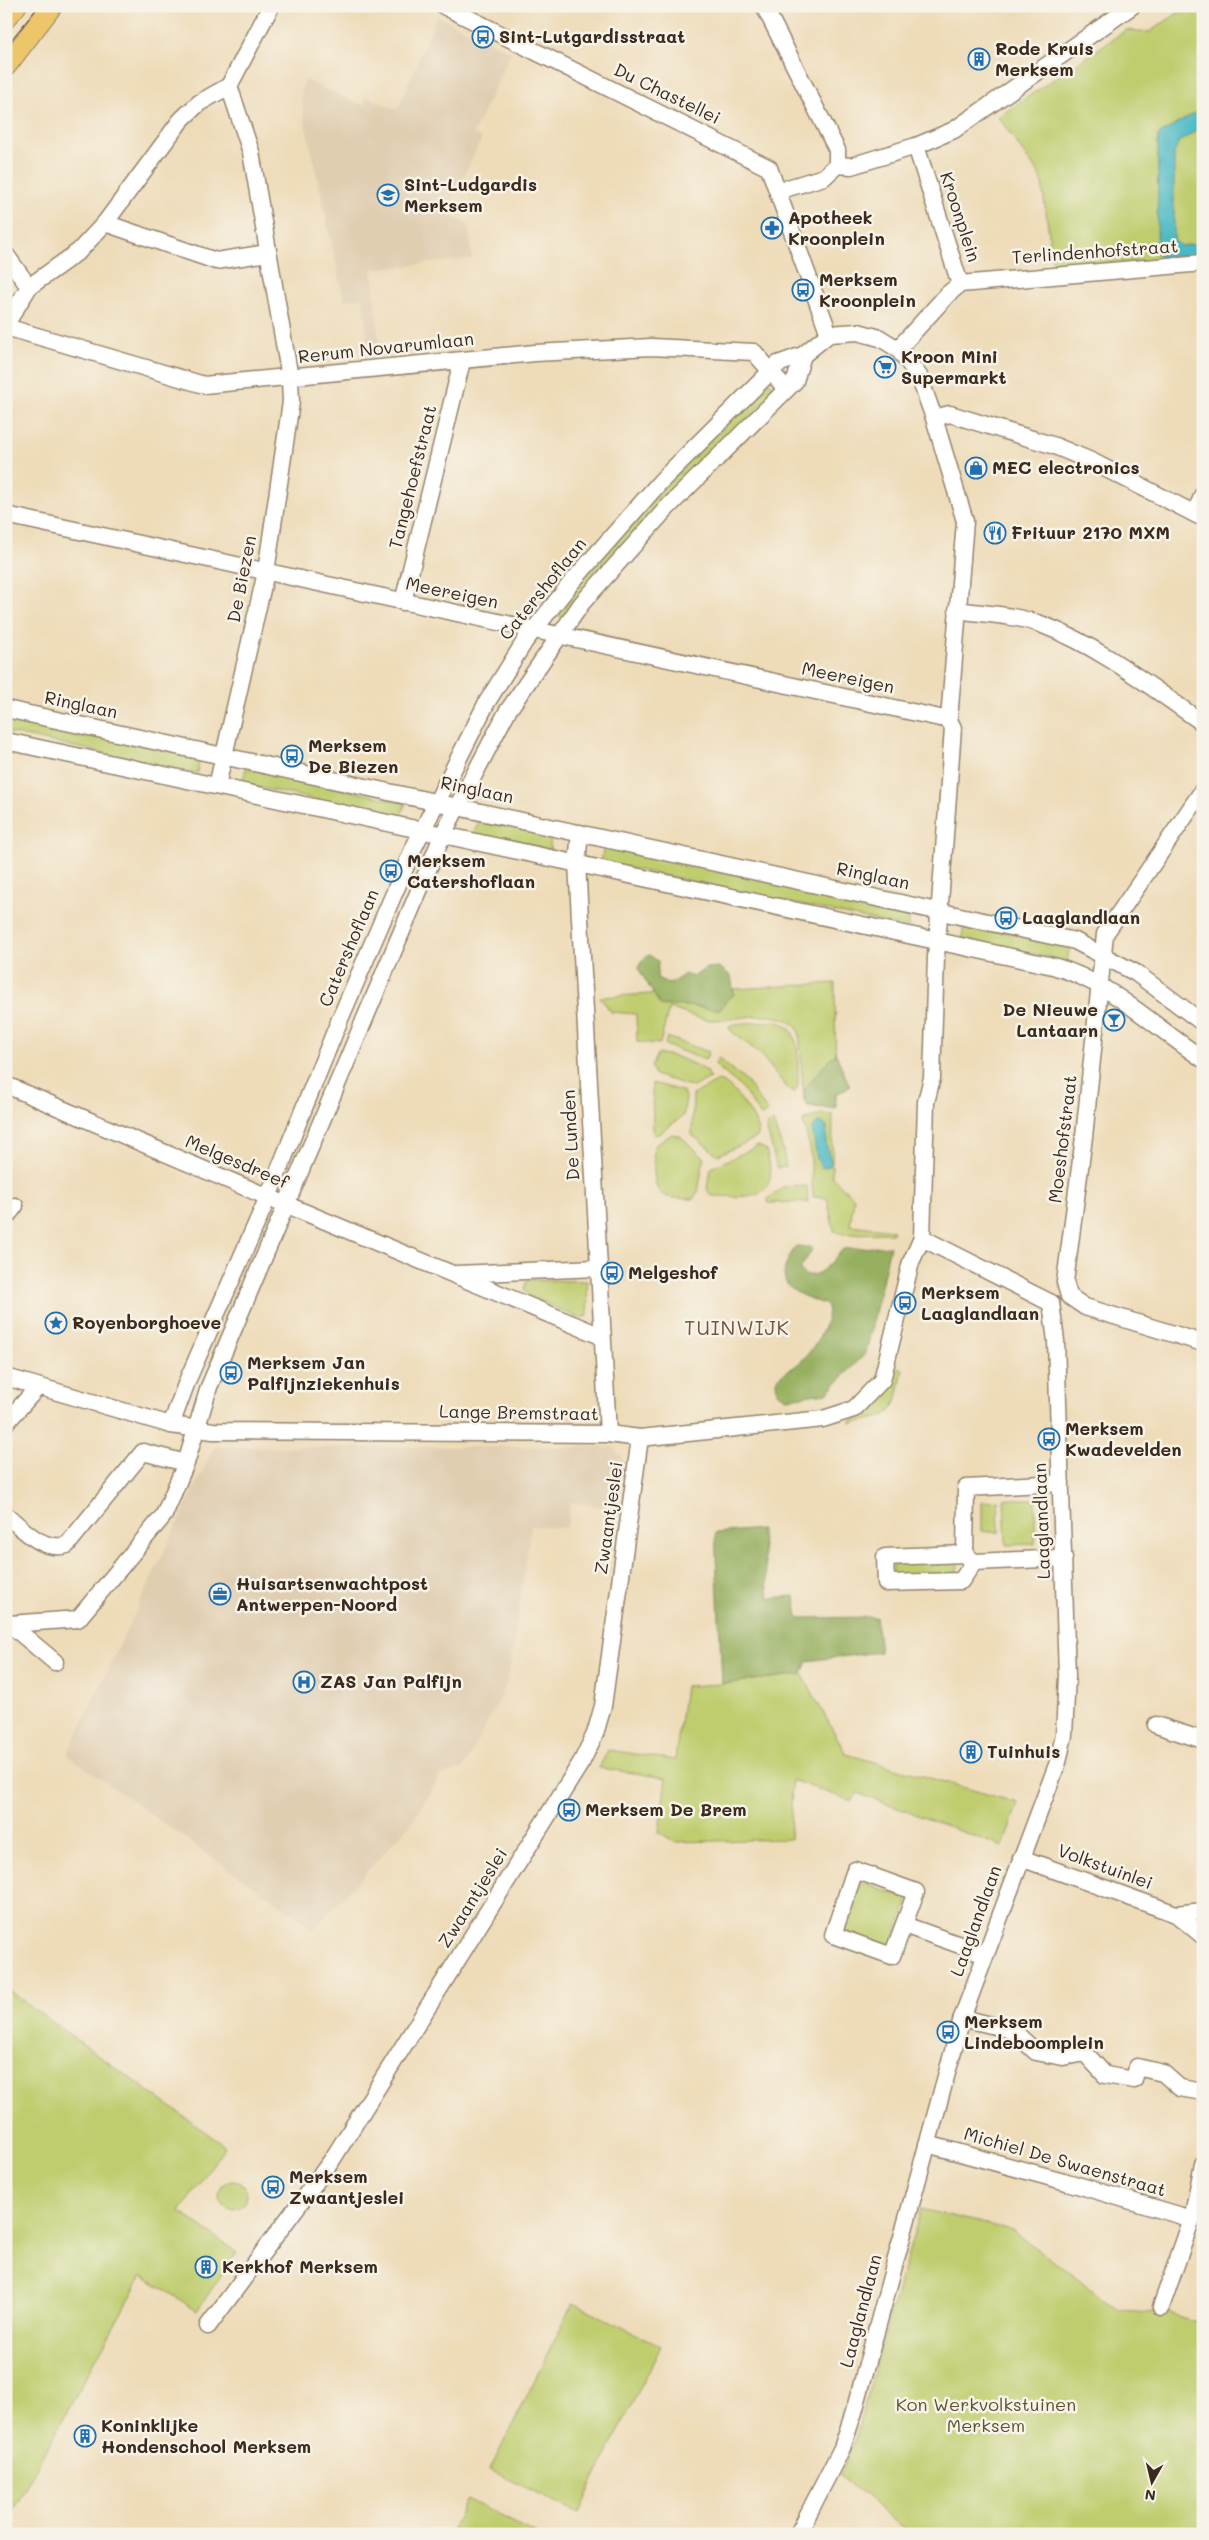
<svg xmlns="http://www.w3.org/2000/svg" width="1209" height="2540" font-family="Mali,sans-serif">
  <rect width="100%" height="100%" fill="#f7f3e8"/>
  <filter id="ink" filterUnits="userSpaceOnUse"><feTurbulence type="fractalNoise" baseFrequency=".02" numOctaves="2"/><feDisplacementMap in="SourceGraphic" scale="10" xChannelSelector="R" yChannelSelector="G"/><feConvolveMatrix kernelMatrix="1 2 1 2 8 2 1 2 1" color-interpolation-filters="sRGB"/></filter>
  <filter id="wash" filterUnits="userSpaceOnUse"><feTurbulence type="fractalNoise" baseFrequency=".0096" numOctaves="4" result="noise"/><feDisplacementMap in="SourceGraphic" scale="20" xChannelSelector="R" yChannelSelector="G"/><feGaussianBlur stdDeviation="1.12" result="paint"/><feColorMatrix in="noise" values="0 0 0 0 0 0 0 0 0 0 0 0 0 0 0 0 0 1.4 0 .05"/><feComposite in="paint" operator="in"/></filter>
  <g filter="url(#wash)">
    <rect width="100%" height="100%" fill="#eedcb9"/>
    <g fill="#e0ceb1">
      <path d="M 437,16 L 511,52 L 473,134 L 482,138 L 446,214 L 469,225 L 472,259 L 372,269 L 380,355 L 369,356 L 363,297 L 344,300 L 305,122 L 301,91 L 305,80 L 358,103 L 364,105 L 367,97 L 397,110 Z"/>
      <path d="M 214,1447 L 613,1447 L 623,1459 L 615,1508 L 570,1502 L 567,1528 L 531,1526 L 509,1674 L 504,1690 L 463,1769 L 440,1775 L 413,1821 L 314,1929 L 67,1755 Z"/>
    </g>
    <g fill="#bfcd6e" stroke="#7d7c46">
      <path d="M 1189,6 L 1203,6 L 1203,256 L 1152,262 L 1053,263 L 1041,177 L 998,117 L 1126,30 L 1149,32 Z"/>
      <path d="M 769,382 L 774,386 L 772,393 L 563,617 L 553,614 L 666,485 Z"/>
      <path d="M 6,716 L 200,757 L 197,773 L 6,732 Z"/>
      <path d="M 246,768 L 406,803 L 400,817 L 242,784 Z"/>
      <path d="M 480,819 L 551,835 L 550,851 L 473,834 Z"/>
      <path d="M 604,845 L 909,911 L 909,928 L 601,862 Z"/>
      <path d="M 964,923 L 1070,947 L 1067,961 L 962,939 Z"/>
      <path d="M 835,983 L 836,1108 L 809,1107 L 804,1101 L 799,1031 C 785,1005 735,1021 710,1020 C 697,1019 682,1012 669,1008 L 660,1044 L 637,1042 L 636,1014 L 611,1012 L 600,997 Z"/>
      <path d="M 775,1021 C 804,1026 797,1064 798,1086 L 794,1093 L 789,1090 L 759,1053 L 731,1031 L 729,1026 L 734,1024 Z"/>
      <path d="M 667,1037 L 709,1052 L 705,1060 L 665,1045 Z"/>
      <path d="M 657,1054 C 676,1054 691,1063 707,1071 L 710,1078 L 693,1087 L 655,1075 L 651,1067 Z"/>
      <path d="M 718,1058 L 747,1082 L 768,1112 L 761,1116 L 741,1087 L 715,1065 Z"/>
      <path d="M 718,1081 C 733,1083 754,1117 759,1130 L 755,1139 L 718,1155 L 692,1135 L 693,1095 Z"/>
      <path d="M 652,1083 L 682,1091 L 686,1098 L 683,1116 L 657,1135 L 653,1134 L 653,1130 Z"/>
      <path d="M 821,1114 L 833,1115 L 832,1177 L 854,1198 L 850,1225 L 893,1230 L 893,1233 L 843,1234 L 834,1231 L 827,1198 L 813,1197 L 810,1148 L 803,1121 Z"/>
      <path d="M 773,1122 L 783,1150 L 786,1167 L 777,1168 L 766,1126 Z"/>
      <path d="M 672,1134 L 680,1136 L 704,1158 L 698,1192 L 693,1199 C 667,1198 655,1200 654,1170 C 654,1162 653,1154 654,1146 Z"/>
      <path d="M 758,1146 L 765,1149 C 768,1155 769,1161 770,1168 C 775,1203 735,1196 713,1196 L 709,1194 L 707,1187 L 711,1168 Z"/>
      <path d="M 807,1186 L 808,1202 L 768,1203 L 768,1199 L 783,1187 Z"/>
      <path d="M 530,1280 L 587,1281 L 588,1316 L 579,1318 L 529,1296 L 524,1289 L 526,1282 Z"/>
      <path d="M 898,1368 L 903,1369 C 894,1414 897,1416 850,1423 L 850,1421 C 874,1410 887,1392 898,1368 Z"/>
      <path d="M 1004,1499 L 1035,1499 L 1035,1544 L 1006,1545 Z"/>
      <path d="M 998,1500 L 999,1533 L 982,1531 L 982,1502 Z"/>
      <path d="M 955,1560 L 958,1565 L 957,1571 L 949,1575 L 898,1578 L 893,1574 L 893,1564 Z"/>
      <path d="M 802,1674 L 846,1754 L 1018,1803 L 1003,1847 L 857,1793 L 852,1801 L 792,1780 L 790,1839 L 675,1842 L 659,1832 L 666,1778 L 599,1768 L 608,1750 L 675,1760 L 685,1686 L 722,1684 Z"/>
      <path d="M 862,1882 L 909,1899 L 891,1947 L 843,1931 Z"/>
      <path d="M 6,1989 L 225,2146 L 180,2212 L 237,2252 L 197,2311 L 142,2275 L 6,2523 Z"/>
      <circle cx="233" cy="2195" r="14"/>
      <path d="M 921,2209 L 1012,2230 L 1119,2310 L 1169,2313 L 1203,2324 L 1203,2534 L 910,2534 L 840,2475 L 853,2445 Z"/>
      <path d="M 573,2303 L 661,2346 L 578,2513 L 490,2470 Z"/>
      <path d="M 467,2499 L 536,2534 L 450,2534 Z"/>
    </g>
    <g fill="#97b061" stroke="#696d40">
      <path d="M 649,955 L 658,961 L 657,978 L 670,984 L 685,974 L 693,977 L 706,968 L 719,967 L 731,976 L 734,995 L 727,1000 L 721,1009 C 709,1010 700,1007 688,1006 C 678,1005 670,1007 660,1005 L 638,968 L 642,960 Z"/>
      <path d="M 836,1054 L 850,1087 L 836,1094 L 835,1106 L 830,1109 L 807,1105 C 805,1099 803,1095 805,1089 C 807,1085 832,1055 836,1054 Z"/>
      <path d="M 796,1246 L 810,1247 L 812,1250 L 800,1269 L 804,1275 C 822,1278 832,1260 843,1249 L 890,1246 L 866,1353 L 827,1393 L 787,1398 L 777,1392 L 776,1381 C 782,1371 790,1371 798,1364 C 811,1353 832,1323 827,1305 C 792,1292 769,1286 796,1246 Z"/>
      <path d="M 761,1529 L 769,1598 L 795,1596 L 798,1618 L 876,1617 L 880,1652 L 807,1661 L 802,1674 L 722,1684 L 715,1533 Z"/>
    </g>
    <g fill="#4bb9c5" stroke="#437272">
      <path d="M 1203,108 L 1203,126 L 1179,142 L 1174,153 L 1174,240 L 1181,246 L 1203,243 L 1203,255 L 1161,257 L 1157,255 L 1158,135 Z"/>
      <path d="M 820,1121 L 827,1127 L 826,1144 L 831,1161 L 830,1166 L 822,1168 L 817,1159 L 812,1128 Z"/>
    </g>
  </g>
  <g filter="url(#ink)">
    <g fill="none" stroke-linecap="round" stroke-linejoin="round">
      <g stroke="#94836c" stroke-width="19">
        <g id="minor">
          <path d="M 444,6 L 769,168 L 829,334"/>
          <path d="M 764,6 L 837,150 L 837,165"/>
          <path d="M 229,86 L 271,6"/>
          <path d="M 916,146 L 960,284"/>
          <path d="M 778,191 L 824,177 L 837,165 L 851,166 L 916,146 L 954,130 L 1132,6"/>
          <path d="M 105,223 L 216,261 L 268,253"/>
          <path d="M 6,255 L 29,287"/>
          <path d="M 960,284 L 1203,263"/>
          <path d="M 6,324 L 29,287 L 79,251 L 105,223 L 181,120 L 199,103 L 229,86"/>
          <path d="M 6,327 L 204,385 L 535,353 L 651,347 L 754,352 L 786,389"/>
          <path d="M 898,349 L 948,294 L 960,284"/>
          <path d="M 934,418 L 950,414 L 1055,446 L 1091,461 L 1203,518"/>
          <path d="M 1195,514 L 1203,494"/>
          <path d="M 6,515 L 949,720"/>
          <path d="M 403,602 L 462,361"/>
          <path d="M 957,610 C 985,614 1016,615 1043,625 C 1101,647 1152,688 1203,723"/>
          <path d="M 6,709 L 1075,941 L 1136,973 L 1203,1023"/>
          <path d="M 6,741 L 1053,966 C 1111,982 1154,1027 1203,1059"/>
          <path d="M 217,786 L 266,572 L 291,402 L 290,378 L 251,152 L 229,86"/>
          <path d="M 580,833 L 577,863 L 608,1434"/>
          <path d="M 6,1085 L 268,1197 L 601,1336"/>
          <path d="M 6,1217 L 15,1206"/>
          <path d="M 922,1238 L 1051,1303"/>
          <path d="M 457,1274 L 598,1268"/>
          <path d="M 1069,1296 L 1065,1282 L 1084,1137 L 1105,934 L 1203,790"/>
          <path d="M 1069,1296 L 1085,1307 L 1203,1343"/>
          <path d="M 6,1377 L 171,1425 L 213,1431 L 608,1434 L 640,1438 L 823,1419 L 854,1409 L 882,1380 L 911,1262 L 922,1238 L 926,1102 L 932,1078 L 936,957 L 953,728 L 949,720 L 965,521 L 934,418 L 919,376 L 898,349 L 880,338 L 858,332 L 829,334 L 803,355 L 778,364 L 661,481 L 571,583 L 525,641 L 487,702 L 414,847 L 340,1019 L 268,1197 L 188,1379 L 171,1425"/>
          <path d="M 6,1423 L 37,1388"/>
          <path d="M 1061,1483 L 966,1488 L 965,1554 L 974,1562 L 1064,1558"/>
          <path d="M 6,1515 C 24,1530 43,1552 67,1545 L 143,1452 L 186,1463"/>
          <path d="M 965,1554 L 885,1557 L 886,1583 L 961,1581 L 974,1562"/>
          <path d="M 6,1621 L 55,1662"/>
          <path d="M 10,1624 L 78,1619 L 164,1515 L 186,1463 L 209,1387 L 443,834 L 507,712 L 582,603 L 666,509 L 795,381 L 803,355"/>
          <path d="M 1156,1725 L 1203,1740"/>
          <path d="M 1021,1858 L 1176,1914 L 1203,1936"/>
          <path d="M 855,1870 L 916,1892 L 892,1956 L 833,1935 Z"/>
          <path d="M 1176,1914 L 1203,1911"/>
          <path d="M 904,1925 L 985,1954"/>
          <path d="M 962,2018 L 1012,2030 L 1036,2052 L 1063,2057 L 1085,2053 L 1105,2075 L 1134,2080 L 1137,2067 L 1163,2073 L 1180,2088 L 1203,2092"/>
          <path d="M 927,2144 L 1067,2182 L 1192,2219"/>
          <path d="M 1161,2307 L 1192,2219 L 1203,2164"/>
          <path d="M 208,2326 L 332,2160 L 582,1761 L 595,1734 L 603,1706 L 640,1438"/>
          <path d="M 798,2534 L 842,2448 L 854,2412 L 962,2018 L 1058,1762 L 1064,1735 L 1067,1676 L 1056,1341 L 1051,1303"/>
        </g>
      </g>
      <g stroke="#94836c" stroke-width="22">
        <g id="major">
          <path d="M 6,18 L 16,6"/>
          <path d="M 6,66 L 52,6"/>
        </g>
      </g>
      <use href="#minor" stroke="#fff" stroke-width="16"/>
      <use href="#major" stroke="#ecc669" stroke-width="20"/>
      <path stroke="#3b2a1e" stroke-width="1" d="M 6,46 L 39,6"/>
    </g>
  </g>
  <defs>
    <g id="bus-ring" transform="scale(1.125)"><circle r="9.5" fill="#f7f3e8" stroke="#1f6fb2" stroke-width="1.5"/><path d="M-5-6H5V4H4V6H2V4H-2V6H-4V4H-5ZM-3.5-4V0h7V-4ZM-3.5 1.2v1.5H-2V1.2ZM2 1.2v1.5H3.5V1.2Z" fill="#1f6fb2"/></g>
    <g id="building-ring" transform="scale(1.125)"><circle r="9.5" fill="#f7f3e8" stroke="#1f6fb2" stroke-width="1.5"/><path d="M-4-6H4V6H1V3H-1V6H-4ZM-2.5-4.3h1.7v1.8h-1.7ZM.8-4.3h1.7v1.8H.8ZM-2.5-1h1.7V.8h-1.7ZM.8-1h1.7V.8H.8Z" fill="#1f6fb2"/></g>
    <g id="school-ring" transform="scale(1.125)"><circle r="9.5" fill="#f7f3e8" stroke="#1f6fb2" stroke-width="1.5"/><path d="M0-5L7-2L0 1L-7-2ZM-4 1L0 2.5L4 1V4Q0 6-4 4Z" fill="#1f6fb2"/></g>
    <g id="pharmacy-ring" transform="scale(1.125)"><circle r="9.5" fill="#f7f3e8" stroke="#1f6fb2" stroke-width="1.5"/><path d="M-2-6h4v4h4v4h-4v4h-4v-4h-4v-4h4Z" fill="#1f6fb2"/></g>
    <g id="supermarket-ring" transform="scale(1.125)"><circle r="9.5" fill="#f7f3e8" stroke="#1f6fb2" stroke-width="1.5"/><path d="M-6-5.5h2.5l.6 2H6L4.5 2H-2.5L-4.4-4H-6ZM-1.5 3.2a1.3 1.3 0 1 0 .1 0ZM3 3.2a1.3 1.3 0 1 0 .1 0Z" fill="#1f6fb2"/></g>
    <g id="shop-ring" transform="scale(1.125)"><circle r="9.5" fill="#f7f3e8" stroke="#1f6fb2" stroke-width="1.5"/><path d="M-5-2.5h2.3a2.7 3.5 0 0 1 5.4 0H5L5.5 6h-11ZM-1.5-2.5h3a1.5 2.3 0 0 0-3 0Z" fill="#1f6fb2"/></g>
    <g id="restaurant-ring" transform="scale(1.125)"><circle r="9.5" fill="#f7f3e8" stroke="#1f6fb2" stroke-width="1.5"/><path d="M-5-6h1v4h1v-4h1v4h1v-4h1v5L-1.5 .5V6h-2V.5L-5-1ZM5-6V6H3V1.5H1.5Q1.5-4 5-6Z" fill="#1f6fb2"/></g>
    <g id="bar-ring" transform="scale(1.125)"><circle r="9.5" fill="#f7f3e8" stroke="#1f6fb2" stroke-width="1.5"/><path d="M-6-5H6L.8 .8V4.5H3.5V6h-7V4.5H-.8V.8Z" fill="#1f6fb2"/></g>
    <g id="sight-ring" transform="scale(1.125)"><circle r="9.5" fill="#f7f3e8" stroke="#1f6fb2" stroke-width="1.5"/><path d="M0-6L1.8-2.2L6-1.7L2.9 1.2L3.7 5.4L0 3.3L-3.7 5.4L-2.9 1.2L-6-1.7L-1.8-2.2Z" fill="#1f6fb2"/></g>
    <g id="office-ring" transform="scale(1.125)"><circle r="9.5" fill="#f7f3e8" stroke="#1f6fb2" stroke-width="1.5"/><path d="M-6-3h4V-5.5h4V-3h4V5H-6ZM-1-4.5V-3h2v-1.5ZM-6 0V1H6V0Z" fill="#1f6fb2"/></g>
    <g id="hospital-ring" transform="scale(1.125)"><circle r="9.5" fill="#f7f3e8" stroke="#1f6fb2" stroke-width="1.5"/><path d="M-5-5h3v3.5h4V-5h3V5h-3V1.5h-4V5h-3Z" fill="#1f6fb2"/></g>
  </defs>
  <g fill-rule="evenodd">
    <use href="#bus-ring" x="483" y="37"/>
    <use href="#building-ring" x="979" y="59"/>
    <use href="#school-ring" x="388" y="195"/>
    <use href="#pharmacy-ring" x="772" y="228"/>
    <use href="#bus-ring" x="803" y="290"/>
    <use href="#supermarket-ring" x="885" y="367"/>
    <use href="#shop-ring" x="976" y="468"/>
    <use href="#restaurant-ring" x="995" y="533"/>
    <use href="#bus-ring" x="292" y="756"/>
    <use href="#bus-ring" x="391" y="871"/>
    <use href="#bus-ring" x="1006" y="918"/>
    <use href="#bar-ring" x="1114" y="1020"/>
    <use href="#bus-ring" x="612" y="1273"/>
    <use href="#bus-ring" x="905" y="1303"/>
    <use href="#sight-ring" x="56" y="1323"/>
    <use href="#bus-ring" x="231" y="1373"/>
    <use href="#bus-ring" x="1049" y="1439"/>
    <use href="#office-ring" x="220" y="1594"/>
    <use href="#hospital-ring" x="304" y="1682"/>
    <use href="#building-ring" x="971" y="1752"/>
    <use href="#bus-ring" x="569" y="1810"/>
    <use href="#bus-ring" x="948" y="2032"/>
    <use href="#bus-ring" x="273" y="2187"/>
    <use href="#building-ring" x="206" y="2267"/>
    <use href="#building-ring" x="85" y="2436"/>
  </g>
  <g text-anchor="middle" stroke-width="5" stroke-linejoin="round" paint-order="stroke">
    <g font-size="18" font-weight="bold" fill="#3b2a1e" stroke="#f7f3e8" text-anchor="start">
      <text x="499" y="43">Sint-Lutgardisstraat</text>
      <text x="995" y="55">Rode Kruis<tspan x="995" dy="21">Merksem</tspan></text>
      <text x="404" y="191">Sint-Ludgardis<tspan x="404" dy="21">Merksem</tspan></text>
      <text x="788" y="224">Apotheek<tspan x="788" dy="21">Kroonplein</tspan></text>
      <text x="819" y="286">Merksem<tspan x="819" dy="21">Kroonplein</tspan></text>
      <text x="901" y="363">Kroon Mini<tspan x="901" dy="21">Supermarkt</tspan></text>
      <text x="992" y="474">MEC electronics</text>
      <text x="1011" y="539">Frituur 2170 MXM</text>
      <text x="308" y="752">Merksem<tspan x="308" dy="21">De Biezen</tspan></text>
      <text x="407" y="867">Merksem<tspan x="407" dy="21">Catershoflaan</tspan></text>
      <text x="1022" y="924">Laaglandlaan</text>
      <text x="1098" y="1016" text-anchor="end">De Nieuwe<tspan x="1098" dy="21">Lantaarn</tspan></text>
      <text x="628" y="1279">Melgeshof</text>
      <text x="921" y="1299">Merksem<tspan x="921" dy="21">Laaglandlaan</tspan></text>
      <text x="72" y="1329">Royenborghoeve</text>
      <text x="247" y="1369">Merksem Jan<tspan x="247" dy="21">Palfijnziekenhuis</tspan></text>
      <text x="1065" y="1435">Merksem<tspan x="1065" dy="21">Kwadevelden</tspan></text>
      <text x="236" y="1590">Huisartsenwachtpost<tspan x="236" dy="21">Antwerpen-Noord</tspan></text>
      <text x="320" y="1688">ZAS Jan Palfijn</text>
      <text x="987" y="1758">Tuinhuis</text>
      <text x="585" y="1816">Merksem De Brem</text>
      <text x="964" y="2028">Merksem<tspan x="964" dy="21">Lindeboomplein</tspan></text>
      <text x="289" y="2183">Merksem<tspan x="289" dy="21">Zwaantjeslei</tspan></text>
      <text x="222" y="2273">Kerkhof Merksem</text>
      <text x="101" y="2432">Koninklijke<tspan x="101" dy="21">Hondenschool Merksem</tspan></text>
    </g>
    <g font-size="18" fill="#3b2a1e" stroke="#f7f3e8">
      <text transform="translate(667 94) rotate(26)" y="6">Du Chastellei</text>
      <text transform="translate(960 217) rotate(72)" y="6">Kroonplein</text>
      <text transform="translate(1095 252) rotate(-4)" y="6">Terlindenhofstraat</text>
      <text transform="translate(386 348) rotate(-6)" y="6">Rerum Novarumlaan</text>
      <text transform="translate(413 477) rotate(-76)" y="6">Tangehoefstraat</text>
      <text transform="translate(242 579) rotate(-79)" y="6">De Biezen</text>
      <text transform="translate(543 589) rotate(-51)" y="6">Catershoflaan</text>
      <text transform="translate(452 593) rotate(12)" y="6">Meereigen</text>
      <text transform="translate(848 678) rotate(12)" y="6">Meereigen</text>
      <text transform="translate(81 705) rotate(12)" y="6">Ringlaan</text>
      <text transform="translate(477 790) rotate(12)" y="6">Ringlaan</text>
      <text transform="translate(873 876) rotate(12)" y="6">Ringlaan</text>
      <text transform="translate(349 948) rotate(-67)" y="6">Catershoflaan</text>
      <text transform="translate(571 1135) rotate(-93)" y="6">De Lunden</text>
      <text transform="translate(1063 1139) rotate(-83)" y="6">Moeshofstraat</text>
      <text transform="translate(237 1162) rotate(23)" y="6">Melgesdreef</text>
      <text transform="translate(519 1413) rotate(1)" y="6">Lange Bremstraat</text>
      <text transform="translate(609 1518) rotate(-82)" y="6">Zwaantjeslei</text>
      <text transform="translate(1042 1521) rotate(-92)" y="6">Laaglandlaan</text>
      <text transform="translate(1105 1867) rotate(20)" y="6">Volkstuinlei</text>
      <text transform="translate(473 1898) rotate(-58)" y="6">Zwaantjeslei</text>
      <text transform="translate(976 1921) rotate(-70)" y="6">Laaglandlaan</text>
      <text transform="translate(1065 2162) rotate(16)" y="6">Michiel De Swaenstraat</text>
      <text transform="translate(861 2311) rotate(-75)" y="6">Laaglandlaan</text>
    </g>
    <g font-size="18" fill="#5c5332" stroke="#f7f3e8">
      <text x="986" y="2411">Kon Werkvolkstuinen<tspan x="986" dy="21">Merksem</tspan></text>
    </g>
    <g font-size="20" letter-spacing="1" fill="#77523c" stroke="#f7f3e8">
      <text x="737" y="1335">TUINWIJK</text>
    </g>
  </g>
  <rect width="1209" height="2540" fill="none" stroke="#f7f3e8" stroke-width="25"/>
  <g transform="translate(1152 2482) rotate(188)" stroke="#f7f3e8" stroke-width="4" paint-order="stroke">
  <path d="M0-4L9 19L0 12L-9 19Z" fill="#3b2a1e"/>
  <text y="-8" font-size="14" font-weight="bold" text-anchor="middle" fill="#3b2a1e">N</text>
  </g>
</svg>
